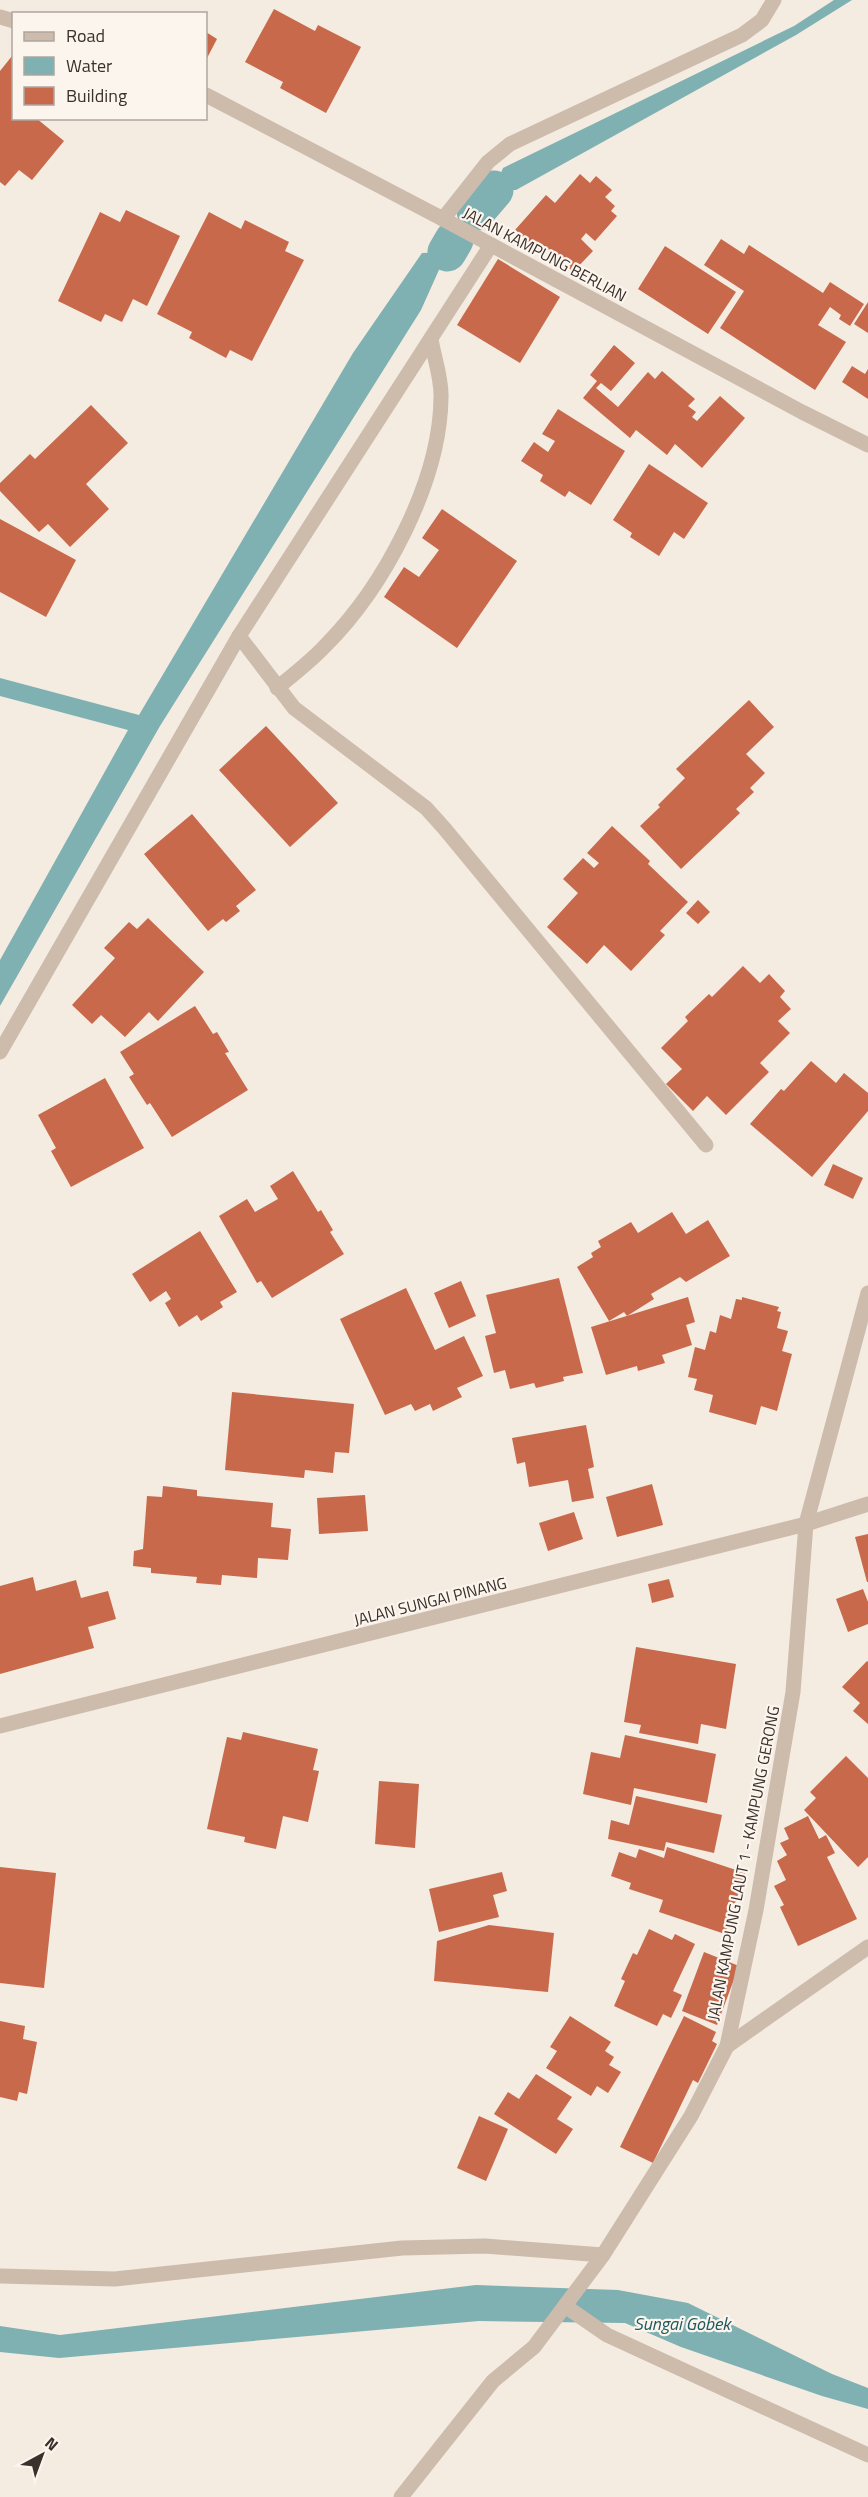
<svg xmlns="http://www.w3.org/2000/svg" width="868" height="2497" font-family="'Titillium Web',sans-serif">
  <rect width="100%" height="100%" fill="#f4ebe1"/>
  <g fill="#7fb0b2">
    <path d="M 834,0 L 852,0 L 796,35 L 516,190 L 494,190 L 503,168 L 794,26 Z"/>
    <path d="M 447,252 L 421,310 L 160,726 L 0,1006 L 0,960 L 128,730 L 0,696 L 0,678 L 139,715 L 353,353 L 422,253 Z"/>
    <path d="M 476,2285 L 618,2290 L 688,2303 L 832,2374 L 868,2388 L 868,2409 L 822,2396 L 681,2347 L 625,2323 L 479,2321 L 59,2358 L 0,2352 L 0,2326 L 60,2335 Z"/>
  </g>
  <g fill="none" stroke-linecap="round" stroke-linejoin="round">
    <g stroke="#7fb0b2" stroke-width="39">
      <path d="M 476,211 L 494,190"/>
      <path d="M 447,252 L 454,240"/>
    </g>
  </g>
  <g fill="#c8694b">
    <path d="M 274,9 L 315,31 L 318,25 L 361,47 L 326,113 L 280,88 L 283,82 L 245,62 Z"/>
    <path d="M 206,32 L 217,39 L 206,60 Z"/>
    <path d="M 12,56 L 14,118 L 36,118 L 64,141 L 32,180 L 19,170 L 5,186 L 0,182 L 0,71 Z"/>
    <path d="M 580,174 L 590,183 L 596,176 L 612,190 L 605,197 L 615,206 L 611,211 L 617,216 L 595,241 L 586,233 L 581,239 L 593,251 L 573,272 L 547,248 L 542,254 L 515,230 L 546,195 L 555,203 Z"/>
    <path d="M 126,210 L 180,236 L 147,306 L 133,299 L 122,322 L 105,314 L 101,322 L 58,301 L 100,212 L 120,222 Z"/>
    <path d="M 209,212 L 241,229 L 245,220 L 289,242 L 285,251 L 304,260 L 252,361 L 230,350 L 226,358 L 189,338 L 192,332 L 157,314 Z"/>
    <path d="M 721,239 L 744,254 L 749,245 L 823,293 L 830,282 L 864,304 L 850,326 L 839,319 L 841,315 L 830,307 L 818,325 L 846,342 L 815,390 L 720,328 L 744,291 L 704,265 Z"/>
    <path d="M 665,246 L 736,292 L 708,334 L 638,289 Z"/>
    <path d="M 498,259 L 560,297 L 520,363 L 457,325 Z"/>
    <path d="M 868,302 L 868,333 L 854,324 Z"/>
    <path d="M 614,345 L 635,363 L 611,391 L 601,383 L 596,388 L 618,407 L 648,372 L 655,379 L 662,371 L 695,399 L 688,406 L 696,412 L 692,417 L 697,421 L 720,396 L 745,418 L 702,468 L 675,444 L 667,455 L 636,430 L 630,438 L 583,398 L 597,381 L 590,375 Z"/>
    <path d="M 852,366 L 865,374 L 868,369 L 868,399 L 842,382 Z"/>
    <path d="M 91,405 L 128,443 L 86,484 L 109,509 L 70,547 L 48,524 L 39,532 L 0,491 L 0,483 L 30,454 L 35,459 Z"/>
    <path d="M 558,409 L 625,451 L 591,505 L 569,491 L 565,497 L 540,481 L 543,475 L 521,461 L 534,442 L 548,452 L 555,441 L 542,434 Z"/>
    <path d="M 649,464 L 708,503 L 684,539 L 674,532 L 659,556 L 630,537 L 632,533 L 613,520 Z"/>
    <path d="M 442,509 L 517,561 L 457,648 L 384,597 L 404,567 L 419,577 L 439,550 L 422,538 Z"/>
    <path d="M 0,519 L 76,560 L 46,617 L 0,592 Z"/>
    <path d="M 749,700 L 774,727 L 746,754 L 765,773 L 750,788 L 754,792 L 736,809 L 740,813 L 681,869 L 640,826 L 660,807 L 658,805 L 685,778 L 676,769 Z"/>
    <path d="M 266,726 L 338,803 L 290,847 L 219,770 Z"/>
    <path d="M 192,814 L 256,890 L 236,906 L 240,911 L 226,922 L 223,919 L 208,931 L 144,854 Z"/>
    <path d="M 612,826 L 650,861 L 648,864 L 688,902 L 660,931 L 665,935 L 631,971 L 604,945 L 587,964 L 547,927 L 578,893 L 563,879 L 583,858 L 594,868 L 599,863 L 587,853 Z"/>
    <path d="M 698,900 L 710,912 L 698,924 L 686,913 Z"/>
    <path d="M 148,918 L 204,972 L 158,1021 L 149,1012 L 125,1037 L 101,1015 L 92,1024 L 72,1005 L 115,958 L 104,948 L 129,922 L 137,929 Z"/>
    <path d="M 743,966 L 760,983 L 769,974 L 785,991 L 780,997 L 791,1009 L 778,1021 L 790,1033 L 760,1063 L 769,1072 L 726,1115 L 707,1096 L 693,1111 L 666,1084 L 682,1069 L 661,1048 L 688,1021 L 685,1017 L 709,994 L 712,997 Z"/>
    <path d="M 195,1006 L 213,1034 L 217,1032 L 229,1052 L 225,1053 L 248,1090 L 172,1137 L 150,1103 L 147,1105 L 129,1077 L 134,1074 L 120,1052 Z"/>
    <path d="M 811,1061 L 836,1083 L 844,1073 L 868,1093 L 868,1111 L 812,1177 L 750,1124 L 781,1089 L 784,1091 Z"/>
    <path d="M 105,1078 L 144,1148 L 71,1187 L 51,1151 L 56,1148 L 38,1115 Z"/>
    <path d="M 833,1164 L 863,1178 L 853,1199 L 824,1185 Z"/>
    <path d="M 293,1171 L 318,1212 L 321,1210 L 333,1230 L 330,1232 L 344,1254 L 272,1298 L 261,1281 L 257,1283 L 219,1216 L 247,1199 L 255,1212 L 278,1199 L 270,1186 Z"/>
    <path d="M 672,1212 L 686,1234 L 708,1220 L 730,1256 L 686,1282 L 680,1277 L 651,1294 L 654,1299 L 627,1316 L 624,1312 L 609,1321 L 577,1267 L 593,1257 L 591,1253 L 601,1247 L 598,1241 L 631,1222 L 638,1233 Z"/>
    <path d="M 200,1231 L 237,1292 L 220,1302 L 223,1307 L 201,1321 L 197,1315 L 179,1327 L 165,1303 L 171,1299 L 166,1291 L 150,1302 L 132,1274 Z"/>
    <path d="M 559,1278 L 583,1373 L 563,1377 L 564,1381 L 536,1388 L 534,1383 L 510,1389 L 505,1370 L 494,1373 L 485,1336 L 496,1333 L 486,1295 Z"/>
    <path d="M 461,1281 L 476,1316 L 449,1328 L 434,1293 Z"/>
    <path d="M 406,1288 L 435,1350 L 464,1336 L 483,1376 L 457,1388 L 462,1397 L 433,1411 L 430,1404 L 415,1411 L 411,1404 L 385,1415 L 340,1319 Z"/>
    <path d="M 688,1297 L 695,1322 L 686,1325 L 692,1345 L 662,1355 L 665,1363 L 638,1371 L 637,1366 L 606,1375 L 591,1327 Z"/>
    <path d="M 742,1297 L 779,1307 L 777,1311 L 781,1312 L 777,1328 L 788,1331 L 782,1351 L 792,1354 L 777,1411 L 761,1406 L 756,1425 L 709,1412 L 713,1395 L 694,1390 L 697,1379 L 688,1377 L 695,1347 L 705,1350 L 710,1331 L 716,1333 L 720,1315 L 731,1319 L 736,1299 L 742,1300 Z"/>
    <path d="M 232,1392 L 354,1404 L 349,1453 L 335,1452 L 333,1473 L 305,1470 L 304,1478 L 225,1470 Z"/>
    <path d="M 586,1425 L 594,1467 L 588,1469 L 594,1498 L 572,1502 L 568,1480 L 529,1487 L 525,1462 L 517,1464 L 512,1438 Z"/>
    <path d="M 652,1484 L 663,1525 L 617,1537 L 606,1497 Z"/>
    <path d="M 163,1486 L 197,1490 L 197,1496 L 273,1503 L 271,1527 L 291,1529 L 288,1560 L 258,1558 L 257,1578 L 222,1575 L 221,1585 L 196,1583 L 197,1577 L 151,1573 L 151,1568 L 133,1566 L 134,1551 L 143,1549 L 147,1496 L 162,1497 Z"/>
    <path d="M 365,1495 L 368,1531 L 319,1534 L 317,1498 Z"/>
    <path d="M 574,1512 L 583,1539 L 548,1551 L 539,1523 Z"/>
    <path d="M 868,1534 L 868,1582 L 867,1582 L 855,1537 Z"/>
    <path d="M 33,1577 L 36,1591 L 76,1580 L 81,1598 L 108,1591 L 116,1619 L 88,1627 L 94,1648 L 0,1674 L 0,1586 Z"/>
    <path d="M 669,1579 L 674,1597 L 652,1603 L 648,1584 Z"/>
    <path d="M 863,1589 L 868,1602 L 868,1624 L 848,1632 L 836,1599 Z"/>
    <path d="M 636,1647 L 736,1664 L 726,1729 L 701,1724 L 698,1744 L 639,1733 L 641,1725 L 624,1722 Z"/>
    <path d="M 867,1661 L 868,1662 L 868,1724 L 853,1711 L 860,1703 L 842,1687 Z"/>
    <path d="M 243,1732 L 318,1749 L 313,1770 L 319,1771 L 308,1822 L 283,1816 L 276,1849 L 244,1842 L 245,1837 L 207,1829 L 227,1737 L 241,1740 Z"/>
    <path d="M 625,1735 L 716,1754 L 707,1803 L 634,1788 L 631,1805 L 583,1794 L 591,1752 L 620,1758 Z"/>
    <path d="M 846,1756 L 868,1778 L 868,1857 L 858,1867 L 804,1810 L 816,1798 L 810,1792 Z"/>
    <path d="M 379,1781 L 419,1784 L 415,1848 L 375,1844 Z"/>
    <path d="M 636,1796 L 722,1815 L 714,1853 L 666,1842 L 664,1851 L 608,1839 L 611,1820 L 629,1825 Z"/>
    <path d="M 808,1816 L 819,1839 L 826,1835 L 835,1853 L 827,1857 L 857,1919 L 798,1946 L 780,1907 L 784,1905 L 774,1886 L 786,1880 L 777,1861 L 787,1855 L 780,1843 L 789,1839 L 784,1828 Z"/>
    <path d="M 667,1847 L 745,1873 L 725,1934 L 659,1912 L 663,1900 L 629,1889 L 631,1883 L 611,1876 L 619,1852 L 636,1858 L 639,1849 L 664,1858 Z"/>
    <path d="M 0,1867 L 56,1873 L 44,1988 L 0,1983 Z"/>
    <path d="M 502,1872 L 507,1891 L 493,1895 L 499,1917 L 439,1932 L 429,1889 Z"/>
    <path d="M 489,1925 L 554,1933 L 548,1992 L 434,1981 L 437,1941 Z"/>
    <path d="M 649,1929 L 672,1940 L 675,1934 L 695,1944 L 673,1991 L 682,1995 L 671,2018 L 663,2014 L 657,2026 L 614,2006 L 625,1981 L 621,1979 L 633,1953 L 637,1955 Z"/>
    <path d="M 704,1952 L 739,1966 L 717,2025 L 682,2011 Z"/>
    <path d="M 570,2016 L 611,2042 L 605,2051 L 614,2057 L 609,2065 L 621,2072 L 608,2093 L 597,2086 L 591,2096 L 546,2068 L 557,2051 L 550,2047 Z"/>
    <path d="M 684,2016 L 716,2032 L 712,2041 L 717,2044 L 698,2083 L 693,2080 L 653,2163 L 620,2147 Z"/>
    <path d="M 0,2021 L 25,2026 L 23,2039 L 37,2042 L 27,2094 L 19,2092 L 17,2101 L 0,2097 Z"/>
    <path d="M 536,2074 L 572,2097 L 557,2119 L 573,2129 L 556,2154 L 494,2114 L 508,2092 L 519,2099 Z"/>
    <path d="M 479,2116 L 508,2129 L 486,2181 L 457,2168 Z"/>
  </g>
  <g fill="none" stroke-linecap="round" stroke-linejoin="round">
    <g stroke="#cdbbac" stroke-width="15">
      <path d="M 0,17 L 14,21"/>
      <path d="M 206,95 L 443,219 L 802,412 L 868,445"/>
      <path d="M 443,219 L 488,162 L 510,144 L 742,35 L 762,20 L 774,0"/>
      <path d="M 239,636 L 294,708 L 426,808 L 444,828 L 706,1145"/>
      <path d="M 277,688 C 293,675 311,661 325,646 C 384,587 440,482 441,398 C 442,379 434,358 431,339"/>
      <path d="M 0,1052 L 239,636 L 491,245"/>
      <path d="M 0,1726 L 806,1524 L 868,1504"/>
      <path d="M 727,2046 L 868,1947"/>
      <path d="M 0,2276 L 115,2279 L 402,2248 L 485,2246 L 603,2255"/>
      <path d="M 565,2306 L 607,2335 L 868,2455"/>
      <path d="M 401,2497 L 493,2381 L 534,2347 L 603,2255 L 691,2116 L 727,2046 L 756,1910 L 793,1692 L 806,1524 L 868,1293"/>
    </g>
  </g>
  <g text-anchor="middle" stroke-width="4.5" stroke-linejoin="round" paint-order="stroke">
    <g font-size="16" fill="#3b302b" stroke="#fbf5ee">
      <text transform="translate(545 254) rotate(28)" y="6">JALAN KAMPUNG BERLIAN</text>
      <text transform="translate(430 1601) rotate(-14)" y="6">JALAN SUNGAI PINANG</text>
      <text transform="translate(743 1863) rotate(-79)" y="6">JALAN KAMPUNG LAUT 1 - KAMPUNG GERONG</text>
    </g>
    <g font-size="18" font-style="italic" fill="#1f5a5e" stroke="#fbf5ee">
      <text x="682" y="2330">Sungai Gobek</text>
    </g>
  </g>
  <rect x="12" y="12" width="195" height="108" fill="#fbf5ee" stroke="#aea6a0" stroke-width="1.5"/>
  <rect x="24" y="32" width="30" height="9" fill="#cdbbac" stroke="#aea6a0" stroke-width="1.5"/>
  <text x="66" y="42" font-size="18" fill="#3b302b">Road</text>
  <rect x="24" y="57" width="30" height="18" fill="#7fb0b2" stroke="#aea6a0" stroke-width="1.5"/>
  <text x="66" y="72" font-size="18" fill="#3b302b">Water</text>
  <rect x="24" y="87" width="30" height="18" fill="#c8694b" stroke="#aea6a0" stroke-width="1.5"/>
  <text x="66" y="102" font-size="18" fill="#3b302b">Building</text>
  <g transform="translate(42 2455) rotate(41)" stroke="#fbf5ee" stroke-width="4.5" paint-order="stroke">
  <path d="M0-4.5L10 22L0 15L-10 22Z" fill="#3b302b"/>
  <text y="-9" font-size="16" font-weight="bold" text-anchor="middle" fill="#3b302b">N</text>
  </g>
</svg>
